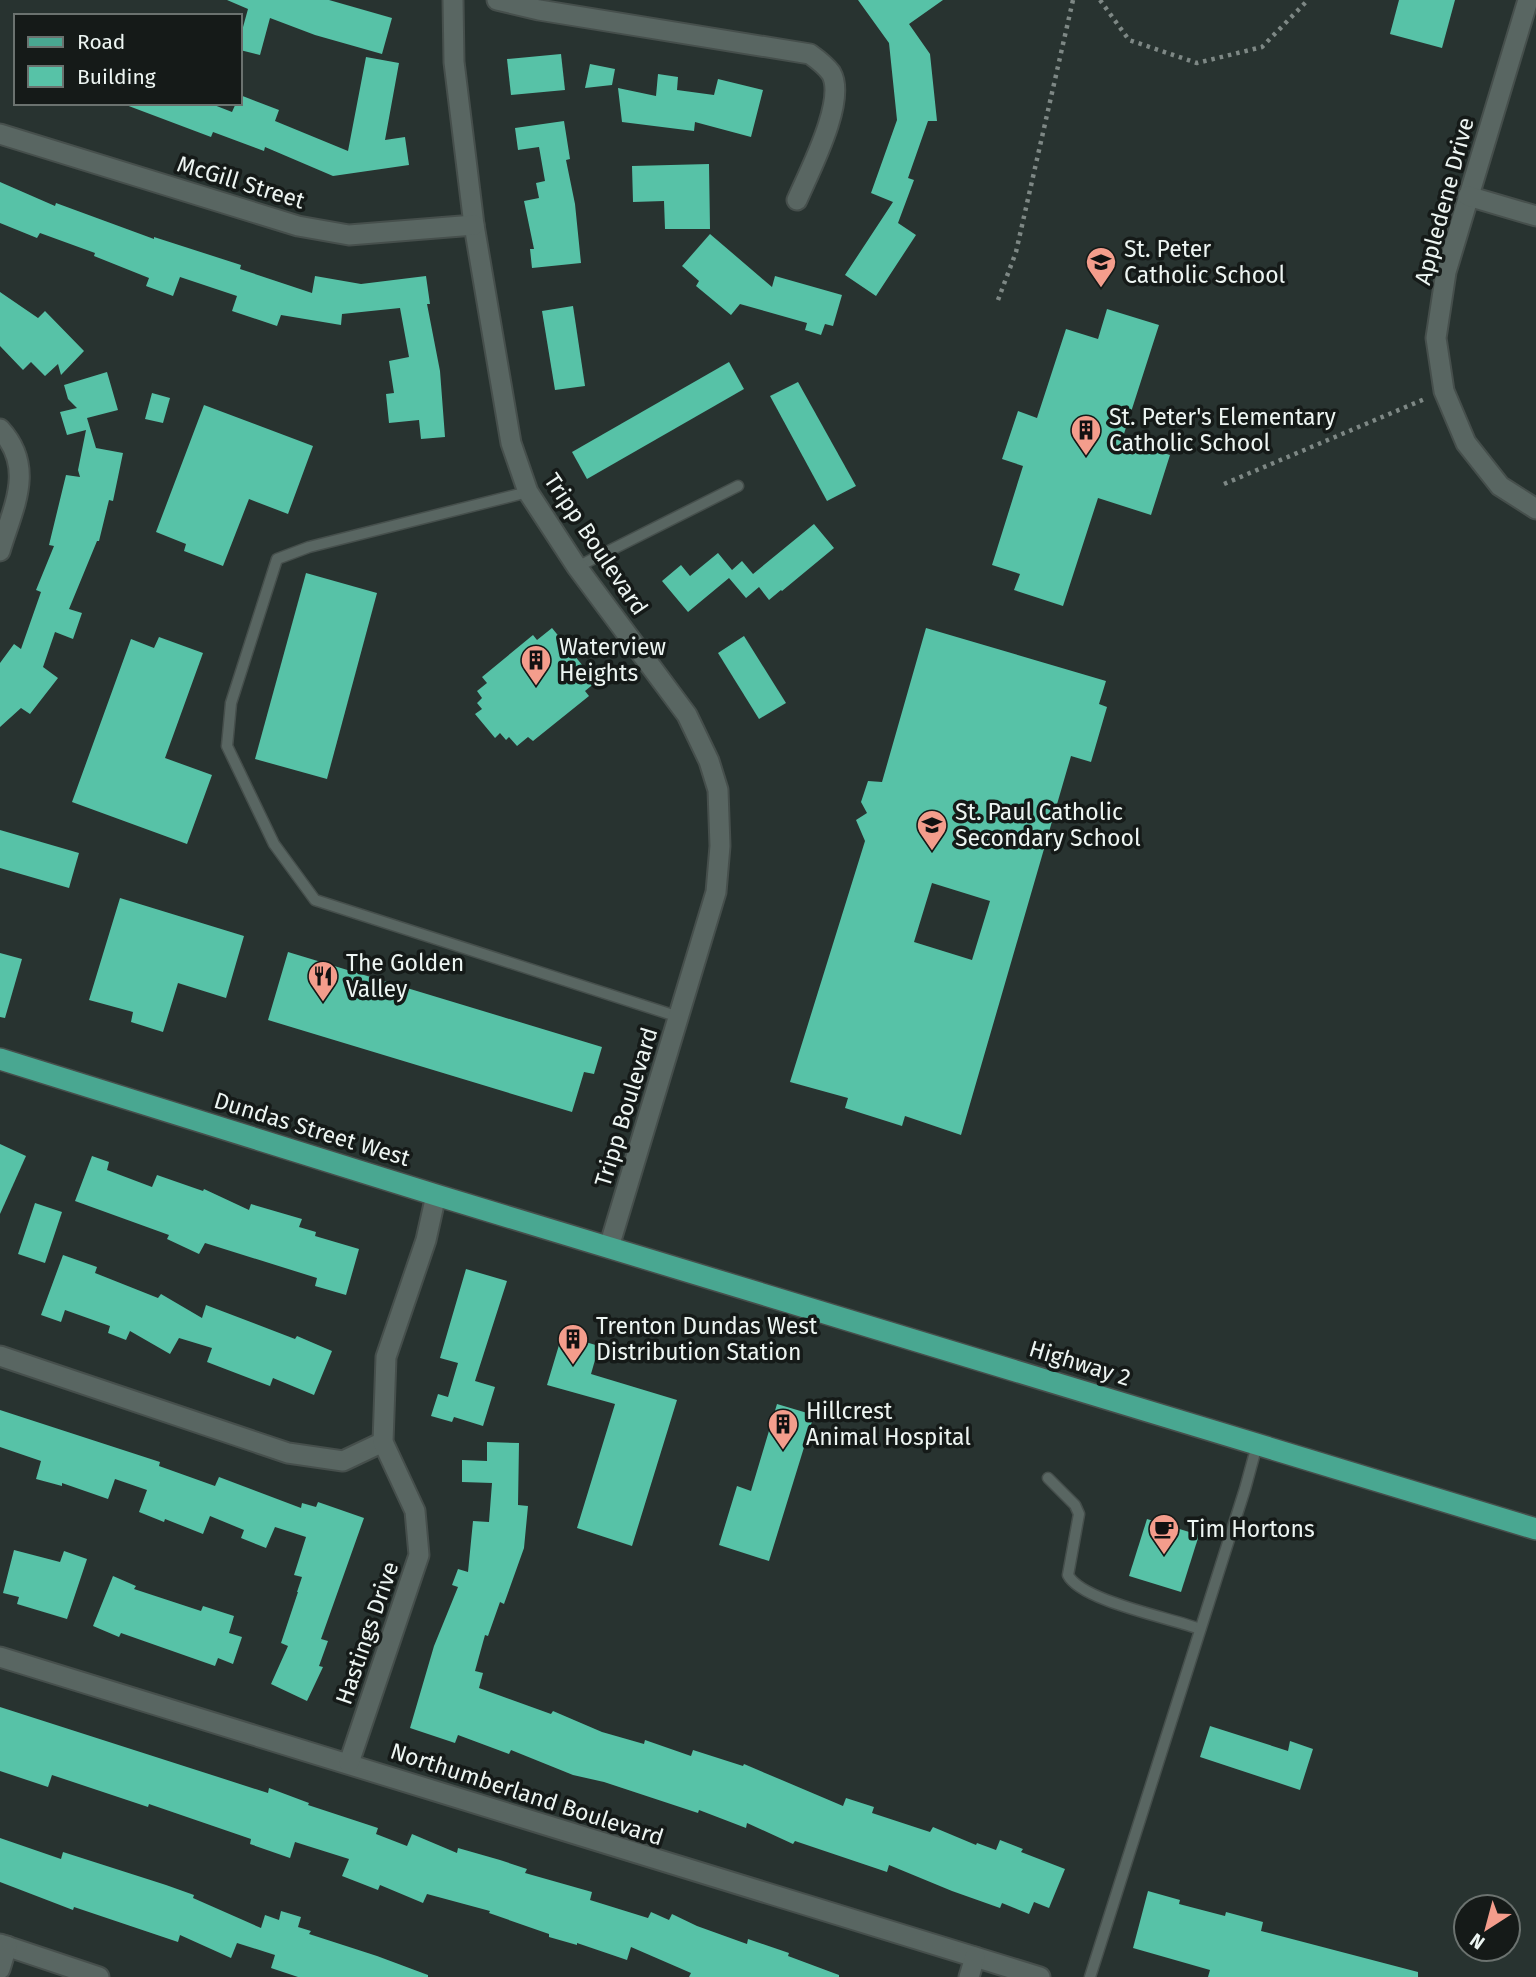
<svg xmlns="http://www.w3.org/2000/svg" width="1536" height="1977" font-family="'Fira Sans',sans-serif">
  <rect width="100%" height="100%" fill="#283330"/>
  <g fill="#57c2a7" fill-rule="evenodd">
    <path d="M 227,0 L 329,0 L 392,18 L 382,54 L 315,35 L 270,18 L 260,55 L 240,50 L 240,38 L 248,9 Z"/>
    <path d="M 858,0 L 943,0 L 909,24 L 930,54 L 937,121 L 928,121 L 908,178 L 914,180 L 898,223 L 916,235 L 876,296 L 845,275 L 893,202 L 871,193 L 897,120 L 889,43 Z"/>
    <path d="M 1399,0 L 1455,0 L 1442,48 L 1390,34 Z"/>
    <path d="M 561,54 L 565,90 L 511,95 L 507,59 Z"/>
    <path d="M 366,57 L 399,63 L 385,140 L 405,137 L 409,165 L 333,176 L 265,147 L 264,151 L 213,132 L 211,137 L 126,105 L 126,103 L 209,103 L 232,112 L 236,103 L 240,103 L 240,95 L 279,110 L 275,121 L 348,151 Z"/>
    <path d="M 590,64 L 615,69 L 612,85 L 585,88 Z"/>
    <path d="M 658,74 L 678,77 L 677,90 L 714,95 L 718,79 L 763,90 L 751,137 L 695,122 L 694,131 L 622,122 L 618,88 L 656,96 Z"/>
    <path d="M 564,121 L 570,159 L 566,160 L 575,204 L 581,263 L 532,268 L 530,249 L 534,249 L 524,201 L 539,198 L 536,183 L 545,181 L 539,147 L 518,150 L 515,128 Z"/>
    <path d="M 709,164 L 710,229 L 665,229 L 664,201 L 633,202 L 632,166 Z"/>
    <path d="M 0,182 L 55,206 L 56,203 L 154,239 L 154,237 L 241,265 L 240,269 L 312,293 L 315,276 L 361,284 L 426,276 L 430,304 L 427,304 L 440,371 L 445,437 L 421,439 L 419,420 L 389,423 L 386,394 L 394,393 L 389,361 L 409,357 L 400,308 L 342,314 L 341,325 L 281,315 L 277,326 L 232,311 L 237,296 L 180,277 L 173,296 L 146,286 L 149,278 L 94,256 L 95,253 L 40,233 L 37,238 L 0,223 Z"/>
    <path d="M 710,234 L 772,287 L 775,276 L 842,295 L 833,326 L 825,324 L 821,335 L 805,330 L 807,323 L 740,304 L 731,315 L 696,286 L 699,281 L 682,266 Z"/>
    <path d="M 0,292 L 38,318 L 45,311 L 84,351 L 61,375 L 58,364 L 45,376 L 31,362 L 23,370 L 0,346 Z"/>
    <path d="M 573,306 L 585,386 L 555,390 L 542,311 Z"/>
    <path d="M 1107,309 L 1159,325 L 1122,440 L 1170,455 L 1151,515 L 1098,498 L 1063,606 L 1014,590 L 1020,574 L 992,565 L 1023,466 L 1002,459 L 1018,411 L 1037,418 L 1066,329 L 1098,339 Z"/>
    <path d="M 729,362 L 744,389 L 587,479 L 572,452 Z"/>
    <path d="M 107,372 L 118,410 L 87,418 L 96,448 L 123,453 L 113,501 L 109,500 L 99,541 L 97,541 L 69,609 L 82,613 L 73,639 L 55,632 L 43,667 L 58,678 L 30,714 L 21,708 L 0,727 L 0,663 L 14,644 L 21,649 L 41,592 L 36,590 L 54,546 L 49,545 L 66,475 L 80,477 L 78,470 L 86,430 L 67,435 L 60,412 L 77,408 L 68,399 L 64,385 Z"/>
    <path d="M 798,382 L 856,486 L 827,501 L 770,396 Z"/>
    <path d="M 152,393 L 170,398 L 163,423 L 145,419 Z"/>
    <path d="M 204,405 L 313,446 L 288,514 L 249,499 L 223,566 L 184,551 L 186,544 L 156,532 Z"/>
    <path d="M 814,524 L 834,548 L 782,591 L 781,590 L 769,600 L 759,587 L 746,598 L 729,578 L 688,612 L 662,581 L 681,565 L 690,576 L 718,553 L 732,570 L 742,561 L 753,574 Z"/>
    <path d="M 306,573 L 377,593 L 327,779 L 255,759 Z"/>
    <path d="M 552,628 L 596,682 L 585,691 L 589,696 L 533,741 L 528,737 L 517,746 L 509,737 L 506,740 L 500,733 L 495,738 L 475,714 L 482,709 L 477,703 L 482,698 L 477,691 L 487,683 L 482,677 L 533,635 L 537,640 Z"/>
    <path d="M 926,628 L 1106,681 L 1099,704 L 1107,707 L 1091,762 L 1071,756 L 961,1135 L 905,1116 L 902,1126 L 845,1108 L 848,1098 L 790,1082 L 865,841 L 856,820 L 867,813 L 861,802 L 868,781 L 882,782 ZM 932,883 L 990,901 L 972,960 L 914,942 Z"/>
    <path d="M 744,636 L 786,703 L 759,719 L 718,653 Z"/>
    <path d="M 159,637 L 203,653 L 165,758 L 212,775 L 187,844 L 72,802 L 131,639 L 154,648 Z"/>
    <path d="M 0,830 L 79,853 L 69,888 L 0,868 Z"/>
    <path d="M 120,898 L 244,936 L 226,998 L 178,983 L 163,1032 L 131,1022 L 133,1012 L 89,1000 Z"/>
    <path d="M 288,952 L 602,1047 L 594,1074 L 584,1072 L 572,1112 L 268,1020 Z"/>
    <path d="M 0,953 L 22,959 L 5,1018 L 0,1017 Z"/>
    <path d="M 0,1144 L 26,1156 L 0,1214 Z"/>
    <path d="M 92,1156 L 109,1162 L 107,1170 L 152,1187 L 157,1175 L 203,1191 L 204,1189 L 249,1210 L 251,1204 L 302,1219 L 299,1227 L 316,1232 L 315,1236 L 359,1249 L 346,1295 L 315,1286 L 317,1278 L 205,1243 L 199,1254 L 167,1239 L 169,1235 L 75,1201 Z"/>
    <path d="M 35,1203 L 62,1212 L 45,1263 L 18,1254 Z"/>
    <path d="M 63,1255 L 97,1267 L 95,1273 L 158,1298 L 161,1294 L 202,1318 L 206,1305 L 295,1339 L 297,1336 L 332,1351 L 314,1395 L 273,1378 L 270,1386 L 207,1362 L 212,1348 L 179,1338 L 170,1354 L 130,1331 L 126,1340 L 108,1333 L 110,1326 L 65,1310 L 61,1322 L 41,1315 Z"/>
    <path d="M 466,1269 L 507,1281 L 475,1381 L 495,1387 L 483,1426 L 454,1417 L 452,1422 L 431,1416 L 438,1394 L 448,1397 L 458,1363 L 440,1358 Z"/>
    <path d="M 562,1335 L 599,1346 L 591,1374 L 677,1400 L 632,1546 L 577,1528 L 615,1404 L 547,1385 Z"/>
    <path d="M 777,1404 L 814,1415 L 769,1561 L 719,1545 L 737,1486 L 751,1491 Z"/>
    <path d="M 0,1410 L 160,1462 L 159,1466 L 215,1486 L 219,1477 L 301,1508 L 302,1503 L 316,1507 L 318,1502 L 364,1518 L 321,1639 L 328,1641 L 319,1666 L 323,1667 L 307,1701 L 271,1684 L 288,1646 L 281,1643 L 298,1592 L 297,1592 L 302,1577 L 294,1575 L 306,1537 L 275,1527 L 266,1548 L 241,1538 L 244,1530 L 210,1516 L 203,1534 L 165,1519 L 164,1522 L 139,1512 L 147,1490 L 115,1479 L 108,1499 L 62,1483 L 62,1486 L 36,1479 L 41,1461 L 0,1447 Z"/>
    <path d="M 487,1442 L 519,1443 L 518,1505 L 528,1506 L 524,1548 L 504,1604 L 500,1602 L 488,1636 L 485,1635 L 475,1671 L 483,1673 L 479,1688 L 551,1714 L 553,1711 L 602,1732 L 644,1744 L 645,1740 L 691,1756 L 693,1750 L 743,1766 L 744,1764 L 843,1806 L 846,1798 L 874,1807 L 872,1813 L 930,1832 L 933,1827 L 976,1845 L 977,1843 L 996,1850 L 1000,1840 L 1023,1849 L 1021,1852 L 1065,1869 L 1049,1908 L 1034,1902 L 1029,1914 L 1002,1903 L 1000,1908 L 952,1891 L 889,1865 L 887,1872 L 795,1841 L 793,1844 L 747,1823 L 746,1828 L 699,1810 L 698,1813 L 604,1782 L 573,1775 L 511,1750 L 509,1754 L 458,1735 L 455,1743 L 410,1728 L 434,1646 L 458,1587 L 452,1585 L 458,1569 L 468,1572 L 473,1521 L 489,1522 L 492,1483 L 462,1482 L 462,1460 L 487,1461 Z"/>
    <path d="M 1147,1519 L 1199,1535 L 1181,1592 L 1129,1576 Z"/>
    <path d="M 14,1550 L 60,1562 L 64,1551 L 87,1559 L 67,1619 L 17,1604 L 19,1597 L 3,1593 Z"/>
    <path d="M 113,1576 L 136,1586 L 134,1589 L 201,1611 L 203,1606 L 234,1616 L 229,1633 L 242,1637 L 233,1664 L 218,1658 L 215,1666 L 121,1633 L 119,1637 L 93,1626 Z"/>
    <path d="M 0,1707 L 268,1793 L 269,1788 L 309,1803 L 308,1805 L 378,1828 L 376,1834 L 407,1846 L 412,1834 L 457,1853 L 458,1848 L 500,1860 L 527,1869 L 525,1873 L 592,1892 L 590,1900 L 648,1918 L 651,1912 L 669,1920 L 672,1914 L 697,1926 L 747,1944 L 748,1939 L 789,1953 L 788,1956 L 839,1975 L 839,1977 L 689,1977 L 691,1973 L 631,1947 L 627,1960 L 577,1943 L 577,1945 L 549,1937 L 549,1934 L 489,1913 L 490,1911 L 427,1894 L 423,1903 L 380,1885 L 378,1890 L 342,1876 L 349,1859 L 295,1842 L 290,1858 L 250,1844 L 251,1839 L 149,1804 L 148,1807 L 52,1775 L 48,1787 L 0,1771 Z"/>
    <path d="M 1210,1726 L 1288,1751 L 1290,1741 L 1313,1749 L 1300,1790 L 1200,1757 Z"/>
    <path d="M 0,1838 L 61,1859 L 63,1852 L 166,1885 L 194,1895 L 193,1898 L 261,1928 L 265,1915 L 279,1920 L 281,1911 L 301,1917 L 298,1927 L 311,1931 L 309,1934 L 377,1956 L 428,1975 L 428,1977 L 298,1977 L 271,1968 L 275,1955 L 237,1943 L 231,1958 L 180,1935 L 178,1942 L 74,1907 L 73,1910 L 0,1882 Z"/>
    <path d="M 1148,1891 L 1180,1900 L 1179,1904 L 1225,1916 L 1226,1912 L 1263,1922 L 1261,1931 L 1418,1972 L 1418,1977 L 1208,1977 L 1210,1970 L 1133,1948 Z"/>
  </g>
  <g fill="none" stroke-linecap="round" stroke-linejoin="round">
    <g stroke="#464f4c" stroke-width="13">
      <g id="lane">
        <path d="M 528,492 L 309,547 L 277,559 L 231,703 L 227,746 L 274,844 L 315,900 L 679,1017"/>
        <path d="M 577,567 L 738,486"/>
        <path d="M 1048,1478 L 1075,1505 L 1079,1514 L 1068,1575 C 1081,1601 1171,1618 1200,1629"/>
        <path d="M 1090,1977 L 1245,1489 L 1257,1445"/>
      </g>
    </g>
    <g stroke="#464f4c" stroke-width="23">
      <g id="street">
        <path d="M 453,0 L 454,62 L 474,225 L 511,443 L 528,492 L 577,567 L 687,715 L 709,761 L 718,790 L 720,846 L 716,892 L 609,1247"/>
        <path d="M 497,0 L 539,10 L 810,54 C 817,59 826,66 831,73 C 847,100 809,172 797,200"/>
        <path d="M 1528,0 L 1446,272 L 1436,338 L 1444,391 L 1466,443 L 1500,486 L 1536,509"/>
        <path d="M 0,134 L 298,226 L 349,235 L 474,225"/>
        <path d="M 1468,196 L 1536,216"/>
        <path d="M 0,429 C 36,468 13,507 0,551"/>
        <path d="M 0,1356 L 288,1453 L 343,1461 L 383,1442"/>
        <path d="M 0,1657 C 347,1762 693,1873 1040,1977"/>
        <path d="M 349,1763 L 419,1555 L 415,1511 L 383,1442 L 386,1357 L 426,1240 L 436,1195"/>
        <path d="M 0,1944 L 99,1977"/>
        <path d="M 0,1969 L 7,1946"/>
        <path d="M 969,1977 L 975,1957"/>
      </g>
    </g>
    <g stroke="#464f4c" stroke-width="24">
      <path id="primary" d="M 0,1059 L 436,1195 L 1536,1529"/>
    </g>
    <g stroke="#7e8885" stroke-width="4.5" stroke-dasharray="3.5 5" stroke-linecap="butt">
      <path d="M 1100,0 L 1129,40 L 1197,63 L 1262,47 L 1308,0"/>
      <path d="M 998,300 L 1016,252 L 1073,0"/>
      <path d="M 1224,484 L 1427,398"/>
    </g>
    <use href="#lane" stroke="#596662" stroke-width="10"/>
    <use href="#street" stroke="#596662" stroke-width="19"/>
    <use href="#primary" stroke="#49a791" stroke-width="21"/>
  </g>
  <defs>
    <g id="school-pin" transform="scale(1.575)"><path d="M0 17L-7.5 6A9.5 9.5 0 1 1 7.5 6Z" fill="#f49d8c" stroke="#151a18"/><path d="M0-5L7-2L0 1L-7-2ZM-4 1L0 2.5L4 1V4Q0 6-4 4Z" fill="#111"/></g>
    <g id="building-pin" transform="scale(1.575)"><path d="M0 17L-7.5 6A9.5 9.5 0 1 1 7.5 6Z" fill="#f49d8c" stroke="#151a18"/><path d="M-4-6H4V6H1V3H-1V6H-4ZM-2.5-4.3h1.7v1.8h-1.7ZM.8-4.3h1.7v1.8H.8ZM-2.5-1h1.7V.8h-1.7ZM.8-1h1.7V.8H.8Z" fill="#111"/></g>
    <g id="restaurant-pin" transform="scale(1.575)"><path d="M0 17L-7.5 6A9.5 9.5 0 1 1 7.5 6Z" fill="#f49d8c" stroke="#151a18"/><path d="M-5-6h1v4h1v-4h1v4h1v-4h1v5L-1.5 .5V6h-2V.5L-5-1ZM5-6V6H3V1.5H1.5Q1.5-4 5-6Z" fill="#111"/></g>
    <g id="cafe-pin" transform="scale(1.575)"><path d="M0 17L-7.5 6A9.5 9.5 0 1 1 7.5 6Z" fill="#f49d8c" stroke="#151a18"/><path d="M-5.5-4.5H6V0H3Q3 3.5 0 3.5H-2.5Q-5.5 3.5-5.5 0ZM3-3.2v2h1.7v-2ZM-6 4.5H4V6H-6Z" fill="#111"/></g>
  </defs>
  <g fill-rule="evenodd">
    <use href="#school-pin" x="1101" y="262"/>
    <use href="#building-pin" x="1086" y="430"/>
    <use href="#building-pin" x="536" y="660"/>
    <use href="#school-pin" x="932" y="825"/>
    <use href="#restaurant-pin" x="323" y="976"/>
    <use href="#building-pin" x="573" y="1339"/>
    <use href="#building-pin" x="783" y="1424"/>
    <use href="#cafe-pin" x="1164" y="1529"/>
  </g>
  <g text-anchor="middle" stroke-width="7" stroke-linejoin="round" paint-order="stroke">
    <g font-size="23" fill="#edf5f2" stroke="#151a18">
      <text transform="translate(241 182) rotate(17)" y="8">McGill Street</text>
      <text transform="translate(1444 201) rotate(-75)" y="8">Appledene Drive</text>
      <text transform="translate(596 544) rotate(56)" y="8">Tripp Boulevard</text>
      <text transform="translate(626 1107) rotate(-73)" y="8">Tripp Boulevard</text>
      <text transform="translate(312 1129) rotate(17)" y="8">Dundas Street West</text>
      <text transform="translate(1080 1363) rotate(17)" y="8">Highway 2</text>
      <text transform="translate(367 1633) rotate(-71)" y="8">Hastings Drive</text>
      <text transform="translate(527 1794) rotate(18)" y="8">Northumberland Boulevard</text>
    </g>
    <g font-size="23" fill="#edf5f2" stroke="#151a18" text-anchor="start">
      <text x="1124" y="257">St. Peter<tspan x="1124" dy="26">Catholic School</tspan></text>
      <text x="1109" y="425">St. Peter's Elementary<tspan x="1109" dy="26">Catholic School</tspan></text>
      <text x="559" y="655">Waterview<tspan x="559" dy="26">Heights</tspan></text>
      <text x="955" y="820">St. Paul Catholic<tspan x="955" dy="26">Secondary School</tspan></text>
      <text x="346" y="971">The Golden<tspan x="346" dy="26">Valley</tspan></text>
      <text x="596" y="1334">Trenton Dundas West<tspan x="596" dy="26">Distribution Station</tspan></text>
      <text x="806" y="1419">Hillcrest<tspan x="806" dy="26">Animal Hospital</tspan></text>
      <text x="1187" y="1537">Tim Hortons</text>
    </g>
  </g>
  <rect x="14" y="14" width="228" height="91" fill="#151a18" stroke="#6b726f" stroke-width="2"/>
  <rect x="28" y="37" width="35" height="10" fill="#49a791" stroke="#6b726f" stroke-width="2"/>
  <text x="77" y="49" font-size="21" fill="#edf5f2">Road</text>
  <rect x="28" y="66" width="35" height="21" fill="#57c2a7" stroke="#6b726f" stroke-width="2"/>
  <text x="77" y="84" font-size="21" fill="#edf5f2">Building</text>
  <g transform="translate(1487 1928) rotate(216)"><circle r="33" fill="#151a18" stroke="#6b726f" stroke-width="2"/>
  <path d="M0-5L12 26L0 18L-12 26Z" fill="#f49d8c"/>
  <text y="-10" font-size="19" font-weight="bold" text-anchor="middle" fill="#edf5f2">N</text>
  </g>
</svg>
